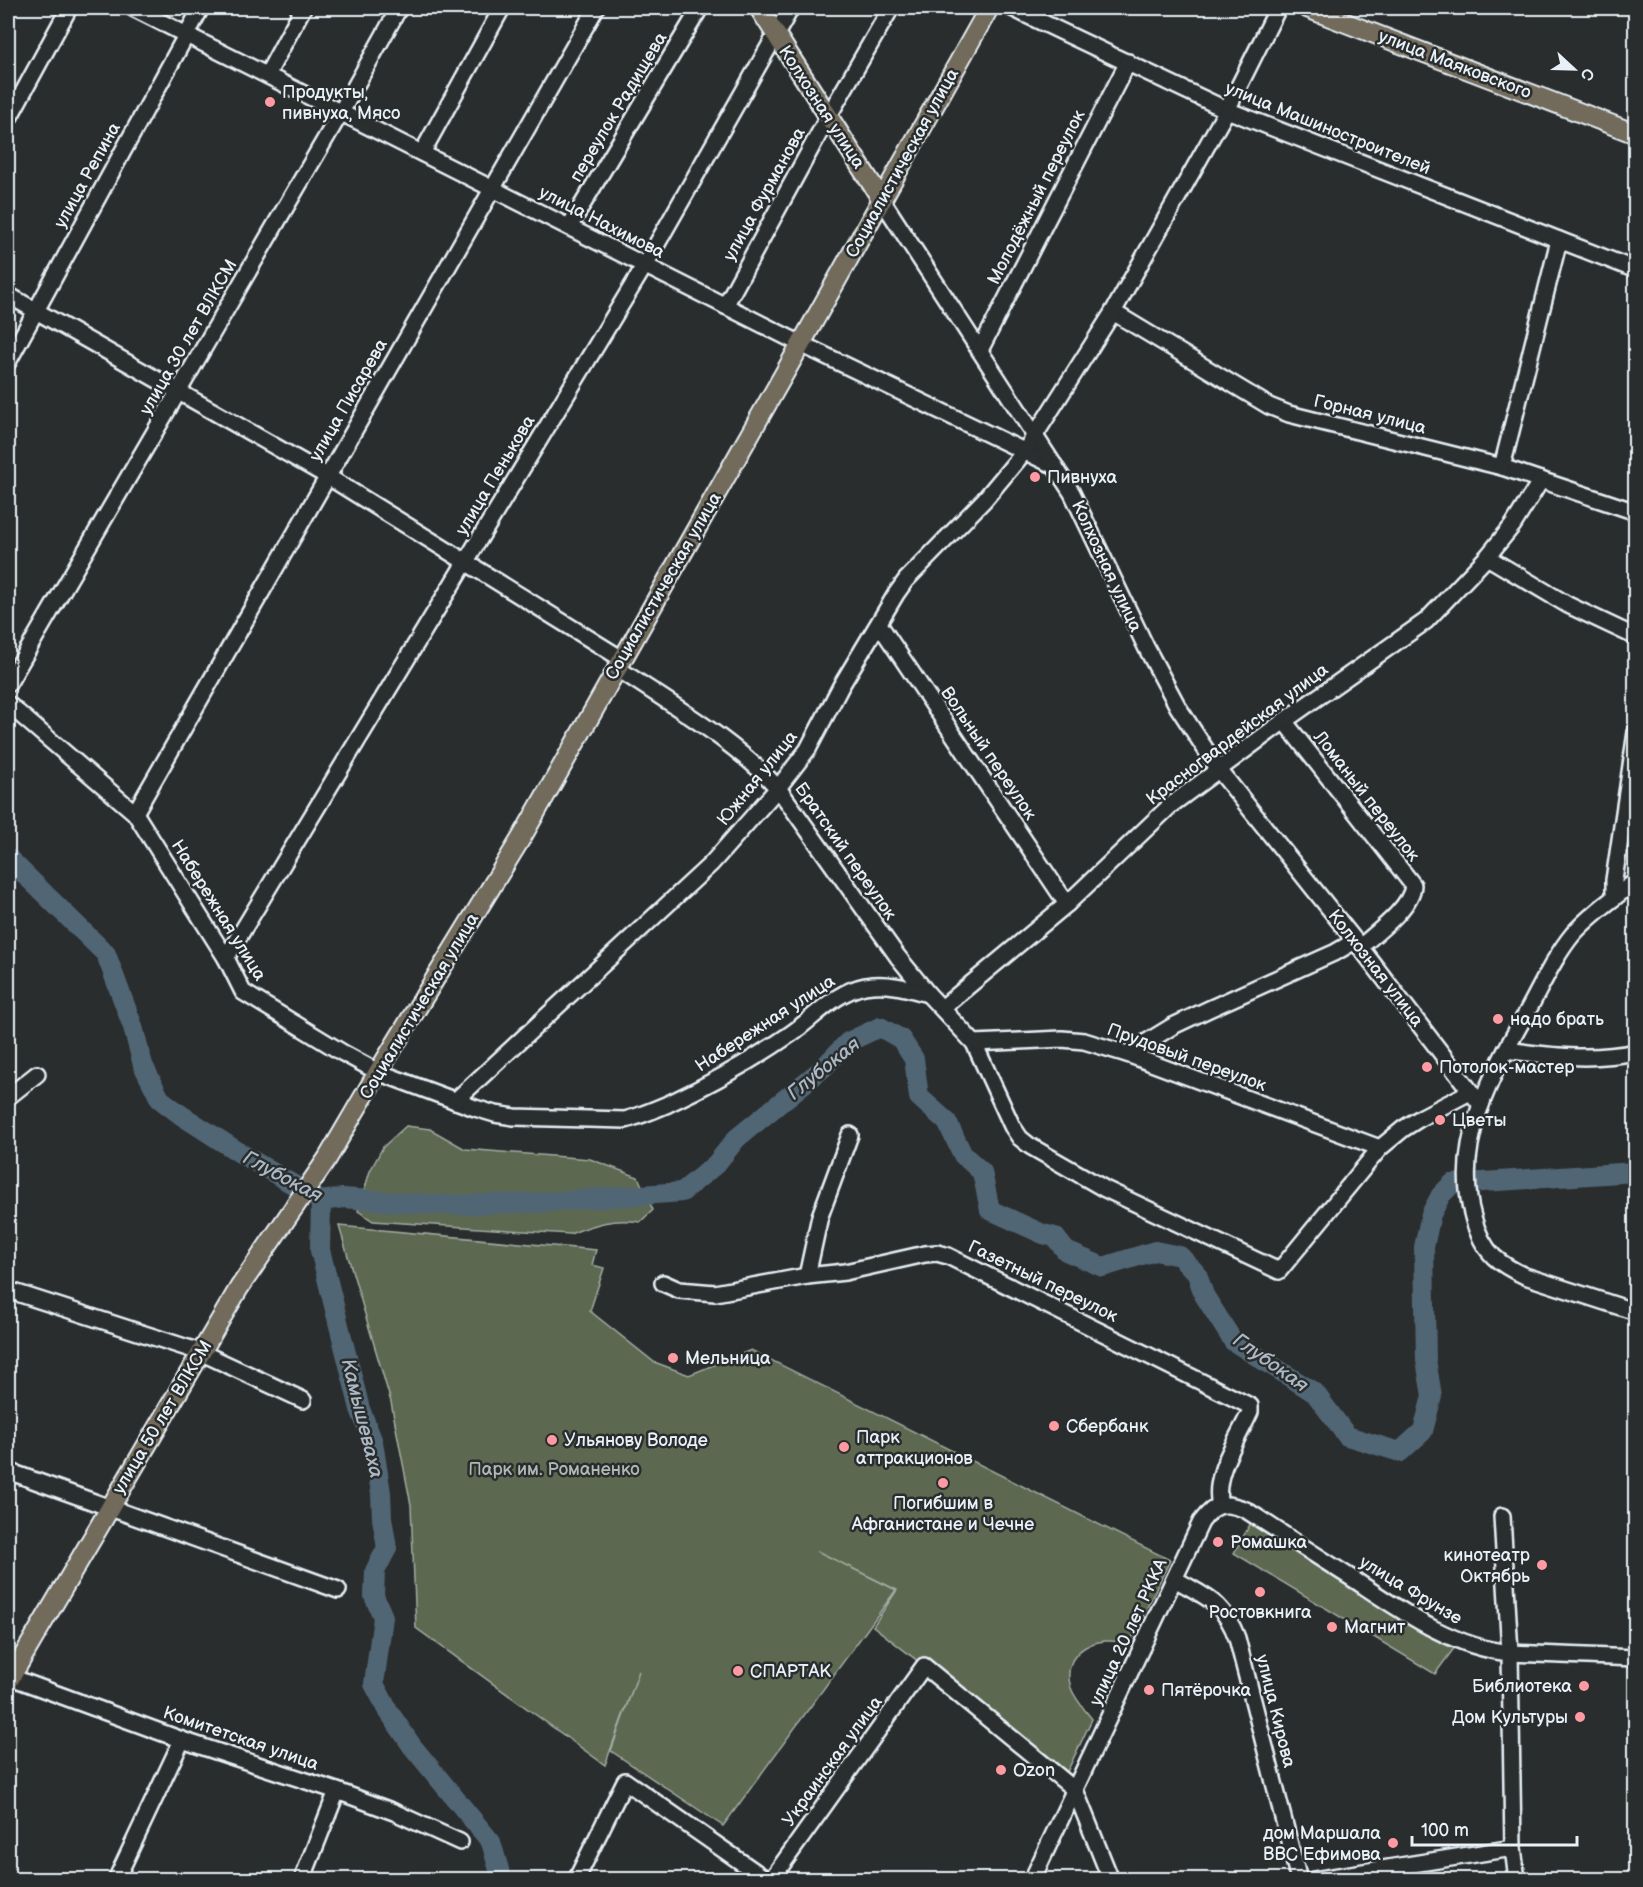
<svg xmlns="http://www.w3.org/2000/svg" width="1643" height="1887" font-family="'Balsamiq Sans',sans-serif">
  <rect width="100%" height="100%" fill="#2a2d2e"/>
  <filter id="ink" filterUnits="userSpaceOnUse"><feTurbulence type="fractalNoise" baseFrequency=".0167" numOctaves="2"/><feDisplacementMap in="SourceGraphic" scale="12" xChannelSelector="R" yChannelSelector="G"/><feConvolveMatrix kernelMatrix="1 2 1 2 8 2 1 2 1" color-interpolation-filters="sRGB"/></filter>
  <g filter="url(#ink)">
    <g fill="#5c6850" stroke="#a2aca4" stroke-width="1.5">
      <path d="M 406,1126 L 430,1129 L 465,1149 L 590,1159 L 638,1177 L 653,1210 L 640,1222 C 613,1218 595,1224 570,1234 L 373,1221 L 358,1211 L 370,1171 L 383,1147 Z"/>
      <path d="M 339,1226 L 596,1250 L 592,1265 L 604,1268 L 590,1311 L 654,1362 L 689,1375 L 751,1350 L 1170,1560 L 1129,1645 C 1099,1632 1059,1651 1071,1688 C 1075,1699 1084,1709 1092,1719 L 1065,1776 L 873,1626 L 897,1590 L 817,1551 L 896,1590 L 723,1826 L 611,1751 L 639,1671 L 605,1765 L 416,1628 L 411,1505 L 391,1402 Z"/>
      <path d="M 1252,1521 L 1455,1647 L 1435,1674 L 1234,1553 Z"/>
    </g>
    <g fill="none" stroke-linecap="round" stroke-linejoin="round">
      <g stroke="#516675" stroke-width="20">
        <path d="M 8,858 L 106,954 L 133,1027 L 143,1065 L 160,1099 L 181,1115 L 240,1153 L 321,1201 L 343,1198 L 438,1205 L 533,1203 L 682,1192 L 716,1164 L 737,1138 L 823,1068 L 848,1042 L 880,1027 L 901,1039 L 914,1059 L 919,1097 L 947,1122 L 963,1155 L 982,1172 L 990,1210 L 1043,1234 L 1055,1237 L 1066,1251 L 1103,1267 L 1155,1251 L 1180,1256 L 1197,1274 L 1204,1295 L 1233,1341 L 1315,1393 L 1347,1436 L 1400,1452 L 1423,1431 L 1432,1396 L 1426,1360 L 1424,1247 L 1431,1214 L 1441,1195 L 1452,1184 L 1636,1172"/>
        <path d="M 321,1201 L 320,1250 L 360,1409 L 373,1442 L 381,1493 L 382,1518 L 387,1548 L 375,1571 L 374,1596 L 383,1617 L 374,1684 L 389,1712 L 412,1746 L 491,1842 L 502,1880"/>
      </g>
      <g stroke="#e8f1f8" stroke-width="20">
        <g id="minor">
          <path d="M 133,8 L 801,344 L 1055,466"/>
          <path d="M 1012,8 L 1227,110 L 1636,270"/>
          <path d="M 267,75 L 303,8"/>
          <path d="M 8,120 L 69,8"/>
          <path d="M 422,153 L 502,8"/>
          <path d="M 882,200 L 1072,493 L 1146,647 L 1178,707 L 1219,770 L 1360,947 L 1481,1105"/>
          <path d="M 569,227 L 700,8"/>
          <path d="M 8,295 L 327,476 L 622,659"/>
          <path d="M 725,306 L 828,117 L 891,8"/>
          <path d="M 1113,312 L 1269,406 L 1289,414 L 1502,467 L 1636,512"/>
          <path d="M 980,350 L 1128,62"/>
          <path d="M 8,362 L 201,8"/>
          <path d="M 1502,467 L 1559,240"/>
          <path d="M 1487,557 L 1568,605 L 1636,637"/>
          <path d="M 879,624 L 1067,904"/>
          <path d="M 617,668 C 672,705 732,739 778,788 L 898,957 L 928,994 L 974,1043 L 1012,1126 L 1020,1138 L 1030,1146 L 1105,1189 L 1279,1271 L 1380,1148 L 1403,1129 L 1422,1117 L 1470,1092"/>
          <path d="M 8,684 L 341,112 L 399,8"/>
          <path d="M 8,704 L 135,813 L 226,958 L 243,992 L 343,1053 L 378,1072 L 475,1108 L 495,1114 L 514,1117 L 625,1120 C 640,1116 654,1110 668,1104 C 711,1084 753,1060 792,1033 C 816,1016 835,992 865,986 C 887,982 907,988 928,994"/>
          <path d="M 1284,721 L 1413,885 C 1412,907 1376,933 1360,947"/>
          <path d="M 135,813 L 596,8"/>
          <path d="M 1636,881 C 1614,898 1591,914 1573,934 C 1554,957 1541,987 1527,1012 C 1492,1074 1452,1144 1473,1217 C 1477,1232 1483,1246 1494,1257 C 1503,1265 1514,1271 1525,1276 L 1636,1312"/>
          <path d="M 1614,898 L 1614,880 L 1636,732"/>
          <path d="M 226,958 L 645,265 L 791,8"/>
          <path d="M 942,1008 L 1067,904 L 1171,805 L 1284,721 L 1426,621 L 1487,557 L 1513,525 L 1541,480"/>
          <path d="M 974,1043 L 1062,1039 L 1084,1041 L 1127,1054 L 1380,1148"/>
          <path d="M 1506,1050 C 1550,1056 1592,1061 1636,1052"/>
          <path d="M 1127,1054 L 1173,1026 L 1209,1009 L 1336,952 L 1355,941"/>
          <path d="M 8,1097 L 37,1074"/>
          <path d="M 455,1101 L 711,864 L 778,788 L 808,749 L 841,686 L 896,594 L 906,580 L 984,500 L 1025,451 L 1113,312 L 1227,110 L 1278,8"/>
          <path d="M 807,1276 L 820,1216 L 850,1135"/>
          <path d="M 663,1283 L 679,1290 L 715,1293 L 807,1276 L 845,1272 L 925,1254 L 937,1253 L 948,1256 L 1250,1406 L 1250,1412 C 1238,1439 1212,1475 1220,1505"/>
          <path d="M 8,1290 L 200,1352 L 303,1400"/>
          <path d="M 8,1471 L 338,1590"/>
          <path d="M 1502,1516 L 1510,1653 L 1513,1848 L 1517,1880"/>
          <path d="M 1175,1579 C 1207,1598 1223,1601 1237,1638 L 1299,1880"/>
          <path d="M 8,1676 L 182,1740 L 337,1791 L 394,1812 L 460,1842"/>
          <path d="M 116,1880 L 182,1740"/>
          <path d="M 302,1880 L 337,1791"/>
          <path d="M 576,1880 L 625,1781 L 767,1880"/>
          <path d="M 771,1880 L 924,1666 L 1075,1790 L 1111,1880"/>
          <path d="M 1032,1880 L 1201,1522 C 1215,1503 1224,1501 1246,1510 C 1280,1532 1315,1555 1350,1577 C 1399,1609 1450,1647 1510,1653 L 1636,1658"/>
          <path d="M 1313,1880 L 1513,1848"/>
        </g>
      </g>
      <g stroke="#e8f1f8" stroke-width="22">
        <g id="major">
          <path d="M 759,8 L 882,200"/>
          <path d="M 1307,8 L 1636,134"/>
          <path d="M 8,1682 L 239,1288 L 327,1159 L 378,1072 L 523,835 L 801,344 L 989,8"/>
        </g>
      </g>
      <use href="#minor" stroke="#2a2d2e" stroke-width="15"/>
      <use href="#major" stroke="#726b5a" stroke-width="18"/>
    </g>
  </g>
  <g fill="#ff9aa2" stroke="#2a2d2e" stroke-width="2">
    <circle cx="270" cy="102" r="6"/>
    <circle cx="1035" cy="477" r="6"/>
    <circle cx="1498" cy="1019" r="6"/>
    <circle cx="1427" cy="1067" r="6"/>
    <circle cx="1440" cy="1120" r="6"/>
    <circle cx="673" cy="1358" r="6"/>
    <circle cx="1054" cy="1426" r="6"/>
    <circle cx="552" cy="1440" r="6"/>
    <circle cx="844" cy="1447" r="6"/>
    <circle cx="943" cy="1483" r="6"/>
    <circle cx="1218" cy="1542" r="6"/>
    <circle cx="1542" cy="1565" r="6"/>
    <circle cx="1260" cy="1592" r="6"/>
    <circle cx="1332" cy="1627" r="6"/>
    <circle cx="738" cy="1671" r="6"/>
    <circle cx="1584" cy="1686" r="6"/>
    <circle cx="1149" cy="1690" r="6"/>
    <circle cx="1580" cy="1717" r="6"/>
    <circle cx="1001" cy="1770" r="6"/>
    <circle cx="1393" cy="1843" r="6"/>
  </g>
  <g text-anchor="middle" stroke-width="5" stroke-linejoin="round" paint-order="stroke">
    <g font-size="18" fill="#e8f1f8" stroke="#2a2d2e">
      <text transform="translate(1455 64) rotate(21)" y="6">улица Маяковского</text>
      <text transform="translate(618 107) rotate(-59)" y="6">переулок Радищева</text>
      <text transform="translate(822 107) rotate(57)" y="6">Колхозная улица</text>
      <text transform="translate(1328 128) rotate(22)" y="6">улица Машиностроителей</text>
      <text transform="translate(902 163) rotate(-61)" y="6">Социалистическая улица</text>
      <text transform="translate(87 175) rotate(-61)" y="6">улица Репина</text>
      <text transform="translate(764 194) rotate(-61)" y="6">улица Фурманова</text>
      <text transform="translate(1036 197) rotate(-63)" y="6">Молодёжный переулок</text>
      <text transform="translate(602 222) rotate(27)" y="6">улица Нахимова</text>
      <text transform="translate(188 337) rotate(-60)" y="6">улица 30 лет ВЛКСМ</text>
      <text transform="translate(348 400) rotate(-60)" y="6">улица Писарева</text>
      <text transform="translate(1370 414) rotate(14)" y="6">Горная улица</text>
      <text transform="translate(495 475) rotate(-59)" y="6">улица Пенькова</text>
      <text transform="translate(1107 566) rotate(65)" y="6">Колхозная улица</text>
      <text transform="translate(663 586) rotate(-60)" y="6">Социалистическая улица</text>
      <text transform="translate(1237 734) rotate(-37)" y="6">Красногвардейская улица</text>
      <text transform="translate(989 753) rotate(56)" y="6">Вольный переулок</text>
      <text transform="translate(757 778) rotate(-51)" y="6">Южная улица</text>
      <text transform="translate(1367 796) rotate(52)" y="6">Ломаный переулок</text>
      <text transform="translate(846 851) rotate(55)" y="6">Братский переулок</text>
      <text transform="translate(219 910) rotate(58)" y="6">Набережная улица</text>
      <text transform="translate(1376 968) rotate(52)" y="6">Колхозная улица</text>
      <text transform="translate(419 1006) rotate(-59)" y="6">Социалистическая улица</text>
      <text transform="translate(765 1023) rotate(-33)" y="6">Набережная улица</text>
      <text transform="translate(1187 1057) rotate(20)" y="6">Прудовый переулок</text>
      <text transform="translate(1043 1281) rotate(26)" y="6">Газетный переулок</text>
      <text transform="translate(162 1417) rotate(-59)" y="6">улица 50 лет ВЛКСМ</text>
      <text transform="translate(1411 1590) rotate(31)" y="6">улица Фрунзе</text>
      <text transform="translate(1128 1632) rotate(-65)" y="6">улица 20 лет РККА</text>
      <text transform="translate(1276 1711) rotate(76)" y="6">улица Кирова</text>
      <text transform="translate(241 1738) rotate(19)" y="6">Комитетская улица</text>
      <text transform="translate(832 1761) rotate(-54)" y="6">Украинская улица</text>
    </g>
    <g font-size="18" fill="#e8f1f8" stroke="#2a2d2e" text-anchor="start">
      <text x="282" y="98">Продукты,<tspan x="282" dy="21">пивнуха, Мясо</tspan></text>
      <text x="1047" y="483">Пивнуха</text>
      <text x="1510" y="1025">надо брать</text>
      <text x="1439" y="1073">Потолок-мастер</text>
      <text x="1452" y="1126">Цветы</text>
      <text x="685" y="1364">Мельница</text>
      <text x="1066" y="1432">Сбербанк</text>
      <text x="856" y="1443">Парк<tspan x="856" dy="21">аттракционов</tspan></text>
      <text x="564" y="1446">Ульянову Володе</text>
      <text x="943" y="1509" text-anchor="middle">Погибшим в<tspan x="943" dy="21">Афганистане и Чечне</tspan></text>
      <text x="1230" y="1548">Ромашка</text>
      <text x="1530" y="1561" text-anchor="end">кинотеатр<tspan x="1530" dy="21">Октябрь</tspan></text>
      <text x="1260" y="1618" text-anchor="middle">Ростовкнига</text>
      <text x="1344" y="1633">Магнит</text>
      <text x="750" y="1677">СПАРТАК</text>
      <text x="1572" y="1692" text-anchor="end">Библиотека</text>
      <text x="1161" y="1696">Пятёрочка</text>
      <text x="1568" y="1723" text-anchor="end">Дом Культуры</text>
      <text x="1013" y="1776">Ozon</text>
      <text x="1381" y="1839" text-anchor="end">дом Маршала<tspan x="1381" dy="21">ВВС Ефимова</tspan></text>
    </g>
    <g font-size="18" fill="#b0bab5" stroke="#2a2d2e">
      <text x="554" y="1475">Парк им. Романенко</text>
    </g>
    <g font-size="20" font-style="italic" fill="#acb9c4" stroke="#2a2d2e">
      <text transform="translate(823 1068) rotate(-39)" y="7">Глубокая</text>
      <text transform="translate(283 1176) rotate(28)" y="7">Глубокая</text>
      <text transform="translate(1271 1362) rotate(35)" y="7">Глубокая</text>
      <text transform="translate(363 1418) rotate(76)" y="7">Камышеваха</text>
    </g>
  </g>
  <rect width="1643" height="1887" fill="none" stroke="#2a2d2e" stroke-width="30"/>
  <rect x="15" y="15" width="1613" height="1857" fill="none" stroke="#e8f1f8" stroke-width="2" filter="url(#ink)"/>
  <g transform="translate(1574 69) rotate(112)" stroke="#2a2d2e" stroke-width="4.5" paint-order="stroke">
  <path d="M0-4.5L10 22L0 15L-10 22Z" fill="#e8f1f8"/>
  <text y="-9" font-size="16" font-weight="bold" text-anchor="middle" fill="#e8f1f8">С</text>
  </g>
  <path d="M1412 1836v9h165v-9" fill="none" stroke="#e8f1f8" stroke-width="3"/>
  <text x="1421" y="1836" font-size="18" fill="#e8f1f8" stroke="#2a2d2e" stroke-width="4.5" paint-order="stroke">100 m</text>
</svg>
